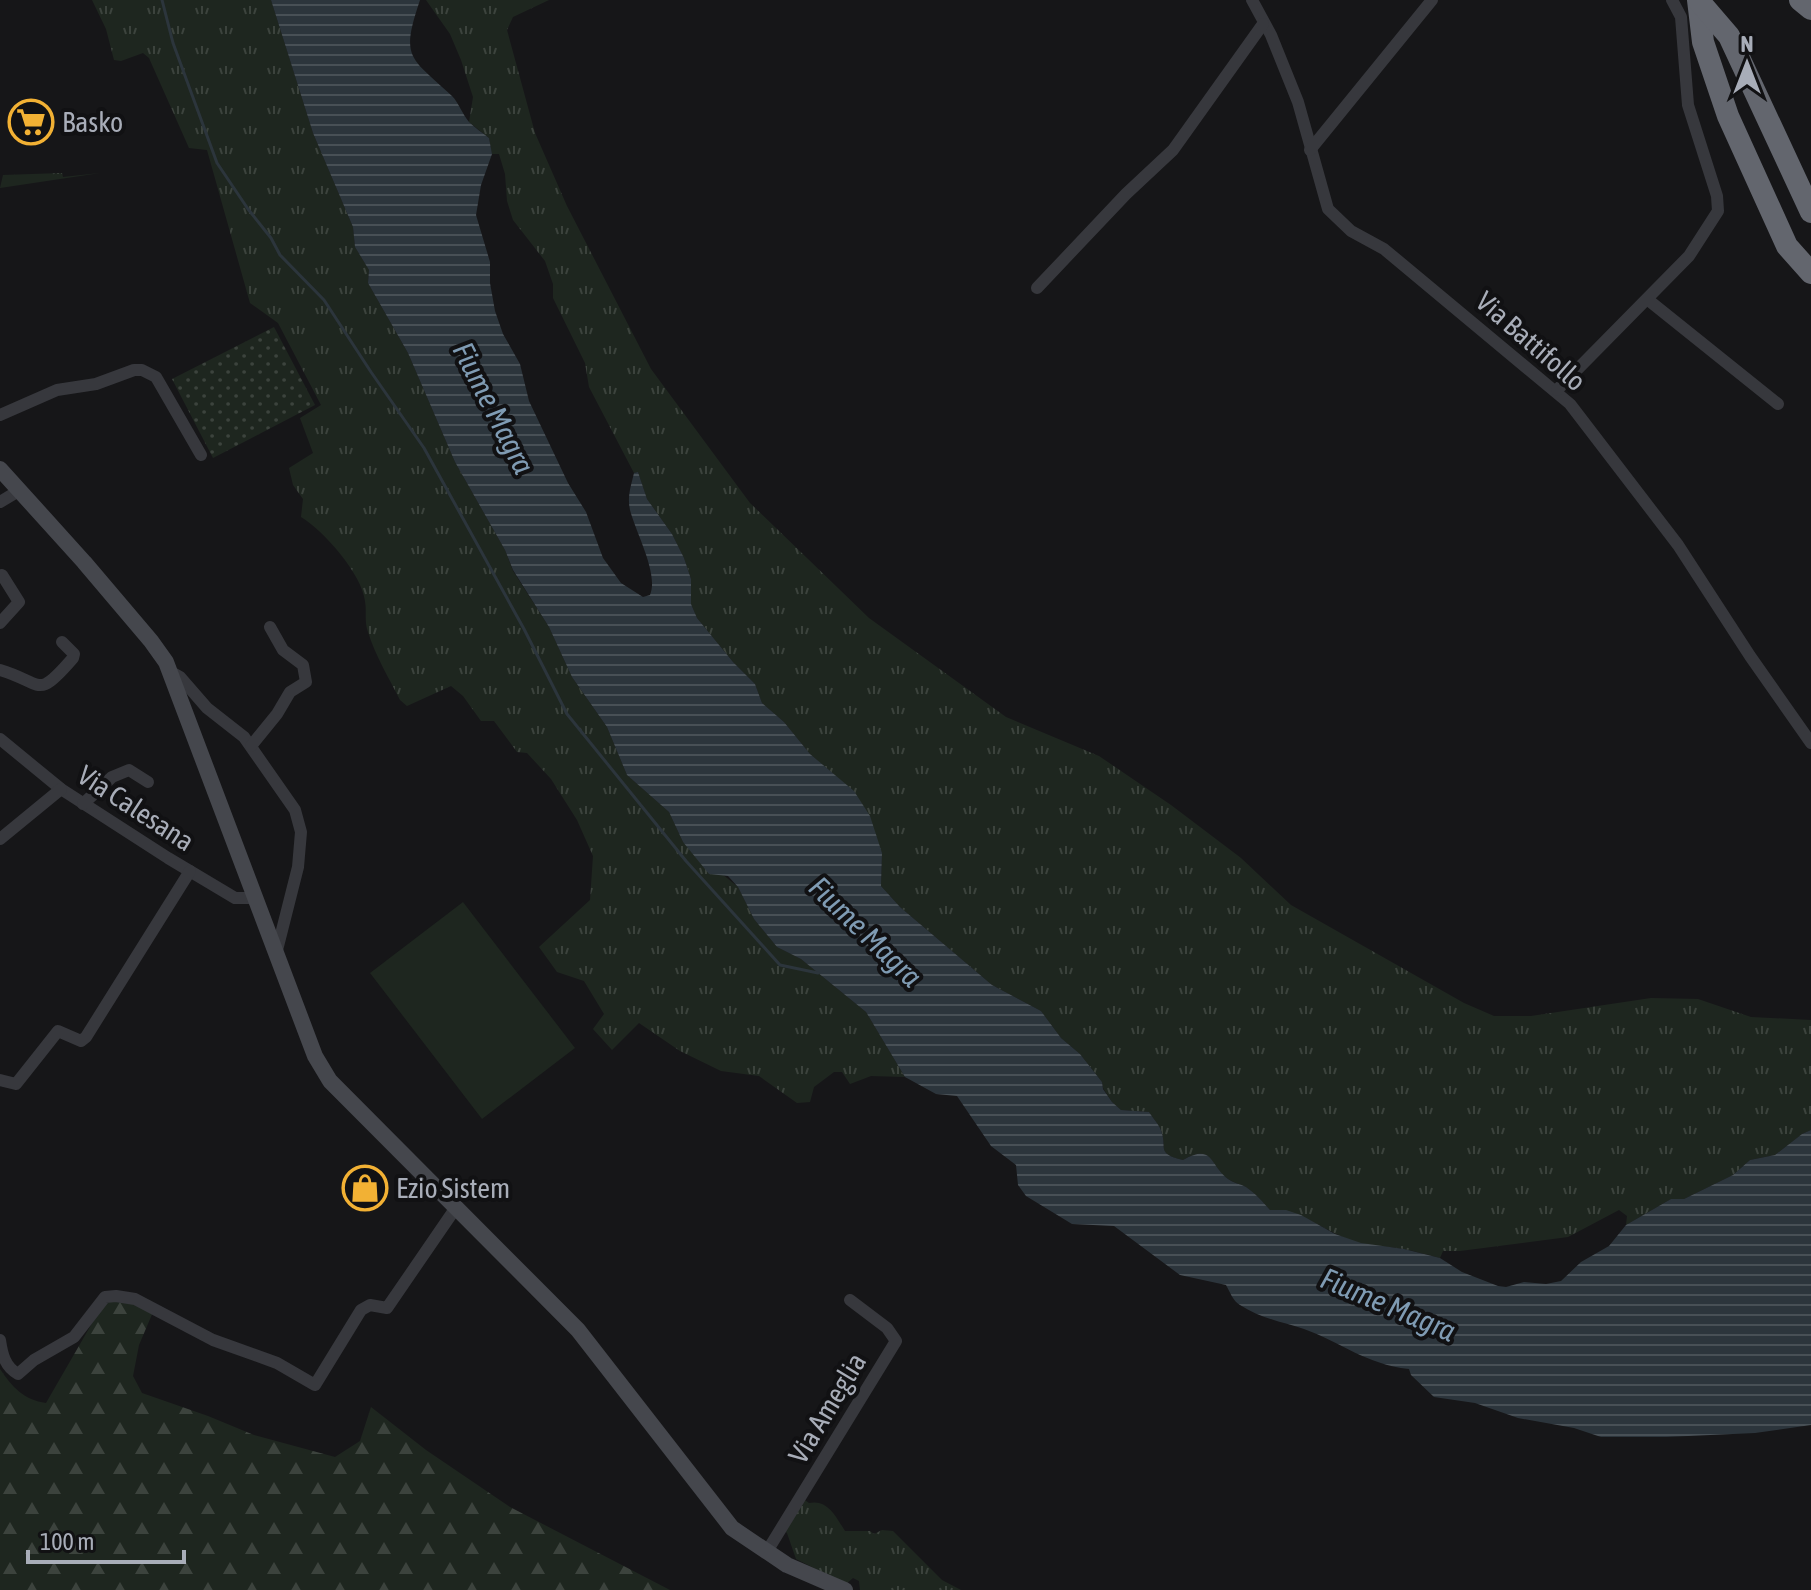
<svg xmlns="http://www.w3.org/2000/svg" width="1811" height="1590" font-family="'Asap Condensed',sans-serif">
  <defs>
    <pattern id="grass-tufts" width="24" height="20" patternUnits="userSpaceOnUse" patternTransform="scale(2)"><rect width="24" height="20" fill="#1e261f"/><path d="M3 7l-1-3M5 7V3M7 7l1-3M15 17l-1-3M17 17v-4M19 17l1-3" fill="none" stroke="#3c433d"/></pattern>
    <pattern id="forest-firs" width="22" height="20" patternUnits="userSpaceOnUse" patternTransform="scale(2)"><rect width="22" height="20" fill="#1e261f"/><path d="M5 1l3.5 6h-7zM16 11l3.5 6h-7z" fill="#3c433d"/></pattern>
    <pattern id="garden-dots" width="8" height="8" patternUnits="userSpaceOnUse" patternTransform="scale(2)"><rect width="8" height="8" fill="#1e261f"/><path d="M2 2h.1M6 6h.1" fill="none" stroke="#3c433d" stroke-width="1.8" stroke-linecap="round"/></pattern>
    <pattern id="water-rules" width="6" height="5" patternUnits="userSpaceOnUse" patternTransform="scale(2)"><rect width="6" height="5" fill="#2c353c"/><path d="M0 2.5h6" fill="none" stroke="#485056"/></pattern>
  </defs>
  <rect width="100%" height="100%" fill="#161618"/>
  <g fill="url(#grass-tufts)">
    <path d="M 92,0 L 271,0 L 313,133 L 353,227 L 355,247 L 369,270 L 368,283 L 408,353 L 455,462 L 505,550 L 513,571 L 549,627 L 572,677 L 607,727 L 627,775 L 669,812 L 683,842 L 738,887 L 754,919 L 777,947 L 801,959 L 866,1012 L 905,1077 L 871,1076 L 850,1084 L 842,1072 L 834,1072 L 814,1087 L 810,1102 L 797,1103 L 759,1076 L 721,1071 L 680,1051 L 639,1023 L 612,1050 L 593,1029 L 604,1014 L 584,981 L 557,972 L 539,947 L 590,900 L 593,856 L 577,820 L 551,779 L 527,753 L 517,752 L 494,721 L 481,721 L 463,696 L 451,686 L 407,706 L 400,700 C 389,678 375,655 368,632 C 364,621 367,611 365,601 C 362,574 323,530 301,517 L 303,499 L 293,485 L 289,468 L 313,453 L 300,418 L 321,405 L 278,323 L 250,303 L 207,150 L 189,148 L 149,58 L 143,53 L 121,61 L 114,60 L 106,29 Z"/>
    <path d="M 426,0 L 549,0 L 513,17 L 507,30 L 535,133 L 567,206 L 651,369 L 750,503 L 869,618 L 1006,717 L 1099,756 L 1171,805 L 1241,858 L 1291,905 L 1464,1003 L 1494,1016 L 1531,1016 L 1651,998 L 1698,999 L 1751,1017 L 1811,1020 L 1811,1130 L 1802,1134 L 1775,1155 L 1750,1160 L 1733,1175 L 1684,1199 L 1671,1199 L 1626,1225 L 1627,1216 L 1619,1210 L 1568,1237 L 1460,1251 L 1443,1251 L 1440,1258 C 1428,1255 1415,1251 1403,1249 C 1388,1246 1373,1247 1359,1243 C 1327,1234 1304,1210 1270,1210 C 1263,1202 1255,1193 1246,1187 C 1241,1184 1234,1183 1228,1179 C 1209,1165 1213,1143 1183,1160 C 1154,1153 1169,1148 1160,1128 C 1157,1122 1152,1117 1149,1112 L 1121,1110 L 1112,1102 L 1103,1088 L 1102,1082 L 1080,1054 L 1061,1038 L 1041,1011 L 992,985 L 900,907 L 881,886 L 882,853 L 854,792 L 810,754 L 784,722 L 762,703 L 755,684 L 733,662 L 697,618 L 691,604 L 691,579 L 684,558 L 672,534 L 647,499 L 638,472 L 634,473 L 589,387 L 585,363 L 553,298 L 553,284 L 545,261 L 513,220 L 507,201 L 505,174 L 499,154 L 492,154 L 489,138 L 469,122 L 473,97 L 461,60 L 450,34 Z"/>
    <path d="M 62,173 L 63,177 L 100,173 L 0,188 L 3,175 Z"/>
    <path d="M 799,1496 L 809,1503 C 828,1499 836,1517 845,1531 L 870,1531 L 874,1534 L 882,1530 L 893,1531 L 942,1580 L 961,1590 L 860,1590 L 859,1581 L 853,1578 L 846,1584 L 796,1559 L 787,1533 L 780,1526 Z"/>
  </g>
  <path fill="url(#forest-firs)" d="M 127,1297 L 153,1312 L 139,1345 L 133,1376 L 142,1393 L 208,1416 L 254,1435 L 335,1457 L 360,1441 L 371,1407 L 426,1450 L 510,1507 L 670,1590 L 0,1590 L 0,1369 C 12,1387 24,1400 46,1403 L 102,1306 L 112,1300 Z"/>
  <path fill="url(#garden-dots)" d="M 274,327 L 315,405 L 213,458 L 172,379 Z"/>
  <path fill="#1e261f" d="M 463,902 L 575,1048 L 482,1119 L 370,973 Z"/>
  <path fill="url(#water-rules)" d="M 271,0 L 420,0 C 400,59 410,57 452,96 C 459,103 462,114 469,122 C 475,128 483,133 489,138 L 492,154 L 481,185 L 476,215 L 490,262 L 490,283 L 495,311 L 503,334 L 520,364 L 529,401 L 568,483 L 586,512 L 603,558 L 621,583 L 643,597 L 650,595 C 659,574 636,533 630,510 C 627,497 631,486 634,473 L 638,472 L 647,499 L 672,534 L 684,558 L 691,579 L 691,604 L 697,618 L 733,662 L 755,684 L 762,703 L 784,722 L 810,754 L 854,791 L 870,816 L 882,853 L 881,886 L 900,907 L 992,985 L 1041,1011 L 1061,1038 L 1080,1054 L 1102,1082 L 1103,1089 L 1112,1102 L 1121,1110 L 1149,1112 C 1152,1117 1157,1122 1160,1128 C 1169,1148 1154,1153 1183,1160 C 1214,1143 1209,1165 1228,1179 C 1233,1183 1241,1184 1246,1187 C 1255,1193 1263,1202 1270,1210 L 1286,1210 L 1301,1215 L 1335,1234 L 1361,1243 L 1404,1249 L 1440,1258 L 1462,1272 L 1498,1286 L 1506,1287 L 1524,1282 L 1546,1284 L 1561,1281 L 1581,1262 L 1609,1246 L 1626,1225 L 1671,1199 L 1684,1199 L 1733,1175 L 1750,1160 L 1775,1155 L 1802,1134 L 1811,1130 L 1811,1425 L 1755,1433 L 1666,1437 L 1601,1437 L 1574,1428 L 1518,1418 L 1475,1403 L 1434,1397 L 1411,1375 L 1409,1369 C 1365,1364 1343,1343 1304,1329 C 1282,1322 1260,1318 1240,1305 C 1233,1301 1230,1292 1226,1285 L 1180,1275 L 1114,1226 L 1072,1224 L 1026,1196 L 1018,1185 L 1016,1165 L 991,1146 L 957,1096 L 936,1094 L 905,1077 L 866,1012 L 801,959 L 777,947 L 754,919 L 738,887 L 728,876 L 709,874 L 683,842 L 669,812 L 627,775 L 607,727 L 572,677 L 549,627 L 513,570 L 505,550 L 455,462 L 408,353 L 368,283 L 369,270 L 355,247 L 353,227 L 313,133 Z"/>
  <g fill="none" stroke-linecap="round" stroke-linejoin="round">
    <path stroke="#2c353c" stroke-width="3" d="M 162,0 L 173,43 L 217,163 L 248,209 L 271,238 L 280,255 L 324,300 L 371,372 L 424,448 L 524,629 L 567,714 L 686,861 L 780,965 L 818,973"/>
    <g stroke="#37383d" stroke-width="12">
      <path d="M 1252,0 L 1271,35 L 1298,102 L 1328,209 L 1351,231 L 1384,249 L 1570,404 L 1678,545 L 1750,656 L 1811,743"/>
      <path d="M 1310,150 L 1432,0"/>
      <path d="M 1037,288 L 1126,194 L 1173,150 L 1263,24"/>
      <path d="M 1647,299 L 1778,404"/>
      <path d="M 1557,390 L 1689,256 L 1718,211 L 1717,196 L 1688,105 L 1681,17 L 1672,0"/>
      <path d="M 0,415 L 57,390 L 96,384 L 134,370 L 142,370 L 156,377 L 201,455"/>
      <path d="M 0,502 L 20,490"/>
      <path d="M 0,623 L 19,602 L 2,575"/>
      <path d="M 0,670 C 44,683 36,701 73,658 L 74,654 L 62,642"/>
      <path d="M 171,672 L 180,677 L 207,708 L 244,737 L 295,810 L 301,832 L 298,867 L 276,954"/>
      <path d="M 0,739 L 61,789 L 168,858 L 235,898 L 255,898"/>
      <path d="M 251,746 L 277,714 L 290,692 L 306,682 L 303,665 L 283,650 L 270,627"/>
      <path d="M 83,804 L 112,777 L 129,770 L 148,782"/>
      <path d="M 0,839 L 61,789"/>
      <path d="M 0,1080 L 16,1084 L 58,1031 L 81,1041 L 86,1037 L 190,871"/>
      <path d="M 0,1340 C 2,1354 5,1367 18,1374 L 34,1360 L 74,1337 L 105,1297 L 116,1296 L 135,1299 L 213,1340 L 277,1363 L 315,1385 L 361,1310 L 370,1305 L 387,1308 L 457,1206"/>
      <path d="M 766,1553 L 896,1341 L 887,1328 L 850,1300"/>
    </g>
    <path stroke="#45474d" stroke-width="16" d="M 0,469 L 84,562 L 151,641 L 166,662 L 315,1056 L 330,1081 L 578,1330 L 732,1528 L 787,1565 L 845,1590"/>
    <g stroke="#63666e" stroke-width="22">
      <path d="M 1698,0 L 1703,42 L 1728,116 L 1787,246 L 1811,273"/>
      <path d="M 1800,0 L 1811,9"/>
      <path d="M 1699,1 L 1729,36 L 1811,212"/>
    </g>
  </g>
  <defs>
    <g id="supermarket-ring" transform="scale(2.3)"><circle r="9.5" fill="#111113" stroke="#f2b134" stroke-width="1.5"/><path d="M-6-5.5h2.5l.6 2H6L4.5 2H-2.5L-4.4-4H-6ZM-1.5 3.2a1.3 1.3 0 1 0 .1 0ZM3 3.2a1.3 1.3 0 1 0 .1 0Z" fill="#f2b134"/></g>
    <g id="shop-ring" transform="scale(2.3)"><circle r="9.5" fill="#111113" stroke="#f2b134" stroke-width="1.5"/><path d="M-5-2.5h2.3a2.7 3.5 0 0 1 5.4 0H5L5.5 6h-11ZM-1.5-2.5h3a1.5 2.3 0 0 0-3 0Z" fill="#f2b134"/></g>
  </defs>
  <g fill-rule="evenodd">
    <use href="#supermarket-ring" x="31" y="122"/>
    <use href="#shop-ring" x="365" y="1188"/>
  </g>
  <g text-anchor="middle" stroke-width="8" stroke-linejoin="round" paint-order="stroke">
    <g font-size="28" fill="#a8adb8" stroke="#111113" text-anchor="start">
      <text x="62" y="132">Basko</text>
      <text x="396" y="1198">Ezio Sistem</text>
    </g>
    <g font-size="28" fill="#a8adb8" stroke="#111113">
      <text transform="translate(1531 341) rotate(41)" y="10">Via Battifollo</text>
      <text transform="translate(136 808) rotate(33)" y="10">Via Calesana</text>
      <text transform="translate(827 1408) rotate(-59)" y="10">Via Ameglia</text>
    </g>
    <g font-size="30" font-style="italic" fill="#7f9bb3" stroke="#111113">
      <text transform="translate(493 408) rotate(63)" y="10">Fiume Magra</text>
      <text transform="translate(865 932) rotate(44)" y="10">Fiume Magra</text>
      <text transform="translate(1388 1305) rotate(23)" y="10">Fiume Magra</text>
    </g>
  </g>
  <g transform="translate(1747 64)" stroke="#111113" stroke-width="6" paint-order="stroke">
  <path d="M0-6L14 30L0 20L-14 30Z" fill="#a8adb8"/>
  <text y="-12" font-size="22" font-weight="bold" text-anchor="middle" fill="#a8adb8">N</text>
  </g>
  <path d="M28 1550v12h156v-12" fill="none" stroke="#a8adb8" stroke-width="4"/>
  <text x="40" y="1550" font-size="24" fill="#a8adb8" stroke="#111113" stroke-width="6" paint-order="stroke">100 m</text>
</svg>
